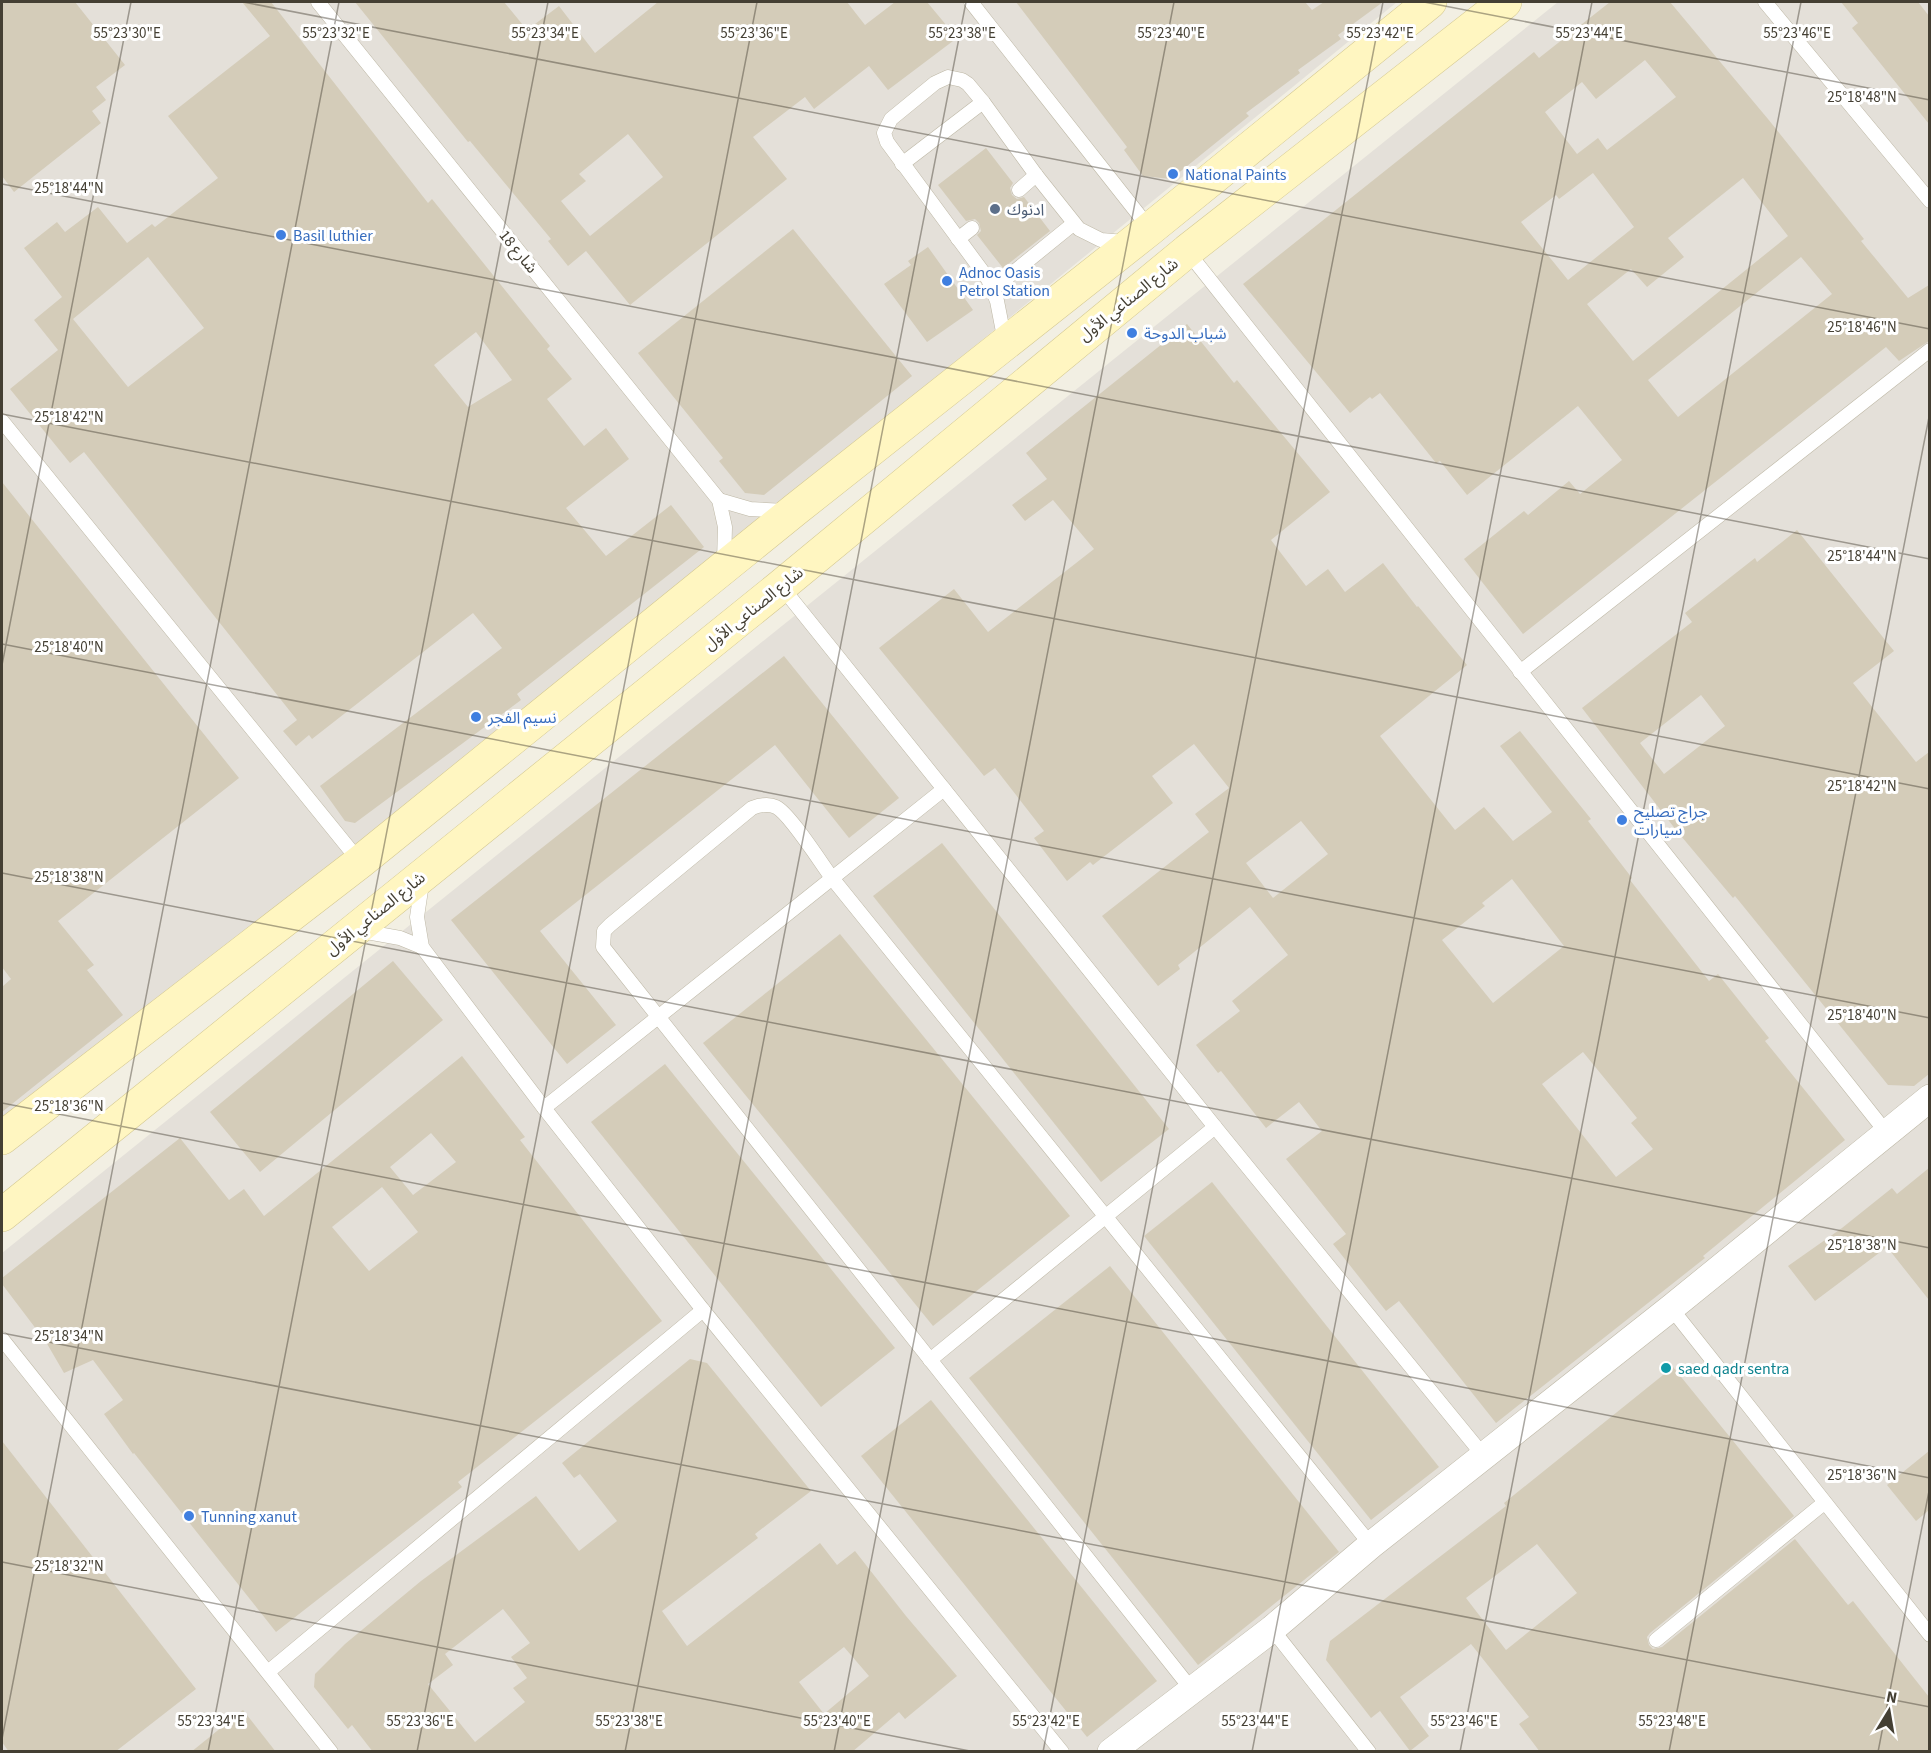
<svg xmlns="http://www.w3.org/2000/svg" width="1931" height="1753" font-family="'Source Sans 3','Noto Sans Arabic',sans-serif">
  <rect width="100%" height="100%" fill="#f2efe3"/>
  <g fill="#e4e0d9">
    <path d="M 2,2 L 1397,2 L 2,1138 Z"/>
    <path d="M 1558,2 L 1929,2 L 1929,1751 L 2,1751 L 2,1253 Z"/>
  </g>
  <g fill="#d4ccb9" fill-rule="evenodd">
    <path d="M 2,2 L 75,2 L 125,65 L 96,87 L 106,100 L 92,111 L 101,123 L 14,192 L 2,176 Z"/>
    <path d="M 242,2 L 271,2 L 428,203 L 432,199 L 550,346 L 547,349 L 572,379 L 547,399 L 584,446 L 606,428 L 629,459 L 566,508 L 606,556 L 671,505 L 704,547 L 517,694 L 521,700 L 355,823 L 345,821 L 320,786 L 502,648 L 473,613 L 312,739 L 309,735 L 296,746 L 283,731 L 297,720 L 84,452 L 70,463 L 10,389 L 58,350 L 34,320 L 62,297 L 24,248 L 57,222 L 65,232 L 98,207 L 127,243 L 152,224 L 155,227 L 218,178 L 168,116 L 270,36 ZM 148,257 L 204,328 L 128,387 L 73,319 ZM 476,332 L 512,380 L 468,407 L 434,365 Z"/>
    <path d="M 355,2 L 504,2 L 527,30 L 559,6 L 595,53 L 658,2 L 847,2 L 865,25 L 895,2 L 927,2 L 957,38 L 888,90 L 869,66 L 814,109 L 805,97 L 753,137 L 787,179 L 630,305 L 586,251 L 568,266 L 548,241 L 551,239 L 470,141 L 468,142 ZM 628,134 L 663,177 L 590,236 L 561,201 L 586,181 L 579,174 Z"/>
    <path d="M 1016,2 L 1305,2 L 1312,10 L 1324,2 L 1383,2 L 1338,35 L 1341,39 L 1298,70 L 1300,73 L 1246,113 L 1249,116 L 1171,179 L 1143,176 L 1124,150 L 1127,147 Z"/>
    <path d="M 1610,2 L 1670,2 L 1768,119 L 1864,239 L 1861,241 L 1908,298 L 1929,285 L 1929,341 L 1899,361 L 1886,347 L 1523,634 L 1464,559 L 1524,511 L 1528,515 L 1569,481 L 1580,494 L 1622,460 L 1578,406 L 1467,495 L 1440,461 L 1436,463 L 1380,393 L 1372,399 L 1370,397 L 1350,413 L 1243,284 L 1534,52 L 1539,58 ZM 1645,60 L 1676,97 L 1607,150 L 1598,138 L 1577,154 L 1545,112 L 1582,82 L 1596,99 ZM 1593,173 L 1634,227 L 1568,280 L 1521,222 L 1556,195 L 1559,199 ZM 1743,178 L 1788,236 L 1633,361 L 1587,304 L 1631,269 L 1647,287 L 1684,257 L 1668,238 ZM 1801,257 L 1832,294 L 1678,417 L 1648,380 Z"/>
    <path d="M 1841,2 L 1918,2 L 1929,16 L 1929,124 L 1852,28 L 1858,23 Z"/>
    <path d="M 986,148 L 1013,183 L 1010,188 L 1012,195 L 1017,199 L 1024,197 L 1050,231 L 1003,268 L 977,235 L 981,231 L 979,223 L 975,219 L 966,221 L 938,185 Z"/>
    <path d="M 793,229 L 912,376 L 764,495 L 745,493 L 719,461 L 723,458 L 638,353 Z"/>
    <path d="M 928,247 L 973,310 L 927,342 L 884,284 L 911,265 L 908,261 Z"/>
    <path d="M 1187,324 L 1234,383 L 1237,380 L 1330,492 L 1271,540 L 1306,586 L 1328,569 L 1345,592 L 1383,563 L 1417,607 L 1418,606 L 1467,665 L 1380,736 L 1455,830 L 1484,807 L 1513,841 L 1552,812 L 1500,746 L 1520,731 L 1591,819 L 1588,821 L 1632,878 L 1630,880 L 1709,981 L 1718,974 L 1769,1038 L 1765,1041 L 1845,1140 L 1703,1256 L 1705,1258 L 1496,1423 L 1399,1301 L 1386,1311 L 1333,1244 L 1346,1234 L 1286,1159 L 1322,1131 L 1299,1102 L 1266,1128 L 1221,1071 L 1218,1073 L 1196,1045 L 1240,1011 L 1232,1001 L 1288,955 L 1250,907 L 1178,965 L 1180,969 L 1158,986 L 1102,916 L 1209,832 L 1195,814 L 1229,788 L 1194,744 L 1152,776 L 1173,803 L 1093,865 L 1090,862 L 1067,881 L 1034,838 L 1044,831 L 995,768 L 984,776 L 879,648 L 954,589 L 988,632 L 1094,549 L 1053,500 L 1025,521 L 1012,505 L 1047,479 L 1026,453 ZM 1301,821 L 1328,854 L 1273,898 L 1246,863 ZM 1512,879 L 1564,946 L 1493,1003 L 1442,940 L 1485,906 L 1482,903 ZM 1583,1052 L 1637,1118 L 1631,1123 L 1653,1149 L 1616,1177 L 1542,1084 Z"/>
    <path d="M 2,482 L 239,778 L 58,921 L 94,965 L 87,970 L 123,1015 L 2,1112 L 2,987 L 11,979 L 2,967 Z"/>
    <path d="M 1797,530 L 1894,651 L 1853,683 L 1916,762 L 1929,752 L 1929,1074 L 1914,1086 L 1888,1085 L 1735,896 L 1733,898 L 1676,830 L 1582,708 L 1692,622 L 1685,613 L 1755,558 L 1757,562 ZM 1701,695 L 1725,726 L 1664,774 L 1640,743 Z"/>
    <path d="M 784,656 L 899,798 L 849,838 L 775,745 L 540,931 L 616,1025 L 567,1064 L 451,920 Z"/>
    <path d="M 942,843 L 1169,1129 L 1101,1182 L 873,896 Z"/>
    <path d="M 840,934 L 1070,1216 L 933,1326 L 703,1043 Z"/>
    <path d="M 393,961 L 443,1020 L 260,1172 L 210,1112 Z"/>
    <path d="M 462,1056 L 525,1137 L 520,1140 L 662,1321 L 458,1482 L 462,1487 L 276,1632 L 134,1453 L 133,1454 L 104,1414 L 123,1400 L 93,1360 L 64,1373 L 46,1342 L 2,1284 L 2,1278 L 180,1138 L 229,1200 L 244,1189 L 264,1216 ZM 431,1133 L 456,1162 L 413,1195 L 390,1167 ZM 382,1187 L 418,1232 L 369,1271 L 332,1227 Z"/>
    <path d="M 665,1064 L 895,1348 L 821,1407 L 591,1122 Z"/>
    <path d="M 1929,1168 L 1929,1300 L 1887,1247 L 1815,1301 L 1788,1266 L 1842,1228 L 1892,1188 L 1897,1194 Z"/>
    <path d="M 1212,1182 L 1439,1467 L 1371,1520 L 1144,1236 Z"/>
    <path d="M 1110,1266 L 1339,1552 L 1198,1665 L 969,1378 Z"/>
    <path d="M 690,1359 L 707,1363 L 811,1491 L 755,1534 L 758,1538 L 662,1611 L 687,1646 L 820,1543 L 837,1565 L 855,1551 L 906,1616 L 957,1676 L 905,1719 L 899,1712 L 852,1752 L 373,1752 L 352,1725 L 348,1729 L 314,1687 L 315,1674 L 345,1644 L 421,1581 L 536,1496 L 579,1551 L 617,1521 L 580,1474 L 574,1478 L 562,1463 ZM 503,1609 L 530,1643 L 511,1657 L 527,1678 L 513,1688 L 525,1702 L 475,1742 L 428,1684 L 453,1665 L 445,1654 ZM 844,1647 L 869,1676 L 824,1714 L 799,1682 Z"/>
    <path d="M 1673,1367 L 1794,1516 L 1650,1633 L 1647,1637 L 1649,1645 L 1653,1649 L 1662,1647 L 1795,1539 L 1848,1605 L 1853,1601 L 1929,1697 L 1929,1752 L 1540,1752 L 1519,1724 L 1529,1717 L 1471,1644 L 1400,1697 L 1429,1736 L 1410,1751 L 1380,1711 L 1371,1718 L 1326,1660 L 1330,1641 L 1506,1506 L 1504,1503 ZM 1537,1544 L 1577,1593 L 1506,1650 L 1466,1598 Z"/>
    <path d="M 931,1400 L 1157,1681 L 1087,1737 L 861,1456 Z"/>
    <path d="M 2,1441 L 196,1689 L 115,1752 L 9,1752 L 2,1742 Z"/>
    <path d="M 1929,1451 L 1929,1510 L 1916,1521 L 1887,1485 Z"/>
    <path d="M 243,1710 L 276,1752 L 191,1752 Z"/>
  </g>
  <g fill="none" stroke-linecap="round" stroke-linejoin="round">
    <g stroke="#beb8a6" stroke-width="15">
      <g id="service">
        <path d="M 318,2 L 719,500 L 725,527 L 724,562"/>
        <path d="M 971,2 L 1150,229"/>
        <path d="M 1765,2 L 1930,201"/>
        <path d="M 902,164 L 983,102"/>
        <path d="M 1019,190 L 1036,175"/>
        <path d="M 958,239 L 972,228"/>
        <path d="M 1187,251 L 1886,1132"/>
        <path d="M 993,289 L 1073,224"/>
        <path d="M 1005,342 L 997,301 L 988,279 L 887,142 L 884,133 L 891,119 L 935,83 L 948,77 L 962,80 L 968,84 L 983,102 L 1036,175 L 1079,229 L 1101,240 L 1125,242"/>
        <path d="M 2,421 L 360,862"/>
        <path d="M 719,500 L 750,509 L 785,511"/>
        <path d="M 781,586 L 1215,1127 L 1483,1455"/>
        <path d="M 1520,672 L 1930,350"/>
        <path d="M 422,883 L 417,917 L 422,947 L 544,1108 L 703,1310 L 1062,1752"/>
        <path d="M 361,931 L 400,938 L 422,947"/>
        <path d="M 544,1108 L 944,789"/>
        <path d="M 1671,1308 L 1930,1635"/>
        <path d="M 2,1339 L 331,1752"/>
        <path d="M 930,1360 L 1215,1127"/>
        <path d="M 1272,1629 L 1369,1752"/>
        <path d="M 1656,1640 L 1824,1503"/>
        <path d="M 268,1672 L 703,1310"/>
        <path d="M 1192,1690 L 603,947 L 604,931 L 610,925 L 752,808 C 760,805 768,803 776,807 C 789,813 821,863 832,878 L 1371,1545"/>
      </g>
    </g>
    <g stroke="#beb8a6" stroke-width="28">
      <path id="minor" d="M 1111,1752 L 1272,1629 L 1371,1545 L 1671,1308 L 1930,1098"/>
    </g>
    <g stroke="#d4c891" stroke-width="34">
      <g id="secondary">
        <path d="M 2,1138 L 360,862 L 796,509 L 1150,229 L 1430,2"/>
        <path d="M 2,1215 L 781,586 L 1187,251 L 1505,2"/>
      </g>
    </g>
    <use href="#service" stroke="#fff" stroke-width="14"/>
    <use href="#minor" stroke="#fff" stroke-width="27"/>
    <use href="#secondary" stroke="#fff6c1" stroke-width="33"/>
  </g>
  <path fill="none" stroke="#443f33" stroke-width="1.5" stroke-opacity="0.45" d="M 243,2 L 1930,329M 1424,2 L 1930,100M 2,184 L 1930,559M 2,414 L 1930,789M 2,644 L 1930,1018M 2,665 L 131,2M 2,873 L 1930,1248M 2,1103 L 1930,1478M 2,1333 L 1930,1707M 2,1562 L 975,1752M 2,1739 L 339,2M 208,1752 L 548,2M 417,1752 L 757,2M 625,1752 L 966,2M 834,1752 L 1174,2M 1043,1752 L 1383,2M 1252,1752 L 1592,2M 1460,1752 L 1801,2M 1669,1752 L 1930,412M 1878,1752 L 1930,1486"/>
  <g fill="#3f7fe0" stroke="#fff" stroke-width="2">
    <circle cx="1173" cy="174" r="6"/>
    <circle cx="281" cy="235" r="6"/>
    <circle cx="947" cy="281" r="6"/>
    <circle cx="1132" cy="333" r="6"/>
    <circle cx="476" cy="717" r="6"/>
    <circle cx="1622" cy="820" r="6"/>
    <circle cx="189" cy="1516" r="6"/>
  </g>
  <circle fill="#5c6f8a" stroke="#fff" stroke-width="2" cx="995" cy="209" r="6"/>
  <circle fill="#0f9aa8" stroke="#fff" stroke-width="2" cx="1666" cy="1368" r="6"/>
  <g text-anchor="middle" stroke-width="6" stroke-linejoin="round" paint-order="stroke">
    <g font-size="16" fill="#366cbe" stroke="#fff" text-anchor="start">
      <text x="1185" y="180">National Paints</text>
      <text x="293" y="241">Basil luthier</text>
      <text x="959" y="278">Adnoc Oasis<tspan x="959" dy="18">Petrol Station</tspan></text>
      <text x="1144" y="339">شباب الدوحة</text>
      <text x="488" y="723">نسيم الفجر</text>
      <text x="1634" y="817">جراج تصليح<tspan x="1634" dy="18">سيارات</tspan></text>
      <text x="201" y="1522">Tunning xanut</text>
    </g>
    <g font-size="16" fill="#4e5e75" stroke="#fff" text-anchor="start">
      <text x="1007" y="215">ادنوك</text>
    </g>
    <g font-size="16" fill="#443f33" stroke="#fff">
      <text transform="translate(519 251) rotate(51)" y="6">شارع 18</text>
      <text transform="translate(1128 299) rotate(-39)" y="6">شارع الصناعي الأول</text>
      <text transform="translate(753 608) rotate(-39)" y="6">شارع الصناعي الأول</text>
      <text transform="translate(375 913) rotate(-39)" y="6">شارع الصناعي الأول</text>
    </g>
    <g font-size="16" fill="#0d838f" stroke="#fff" text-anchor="start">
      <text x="1678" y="1374">saed qadr sentra</text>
    </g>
  </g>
  <g font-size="15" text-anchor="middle" fill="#443f33" stroke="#fff" stroke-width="6" stroke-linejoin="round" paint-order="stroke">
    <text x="127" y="38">55°23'30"E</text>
    <text x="336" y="38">55°23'32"E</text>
    <text x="545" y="38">55°23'34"E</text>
    <text x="754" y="38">55°23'36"E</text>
    <text x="962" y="38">55°23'38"E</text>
    <text x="1171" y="38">55°23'40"E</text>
    <text x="1380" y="38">55°23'42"E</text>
    <text x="1589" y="38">55°23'44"E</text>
    <text x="1797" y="38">55°23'46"E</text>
    <text x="1862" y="102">25°18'48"N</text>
    <text x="69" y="193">25°18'44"N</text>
    <text x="1862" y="332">25°18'46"N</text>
    <text x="69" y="422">25°18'42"N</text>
    <text x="1862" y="561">25°18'44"N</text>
    <text x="69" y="652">25°18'40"N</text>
    <text x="1862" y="791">25°18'42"N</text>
    <text x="69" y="882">25°18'38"N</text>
    <text x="1862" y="1020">25°18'40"N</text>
    <text x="69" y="1111">25°18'36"N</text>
    <text x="1862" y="1250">25°18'38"N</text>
    <text x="69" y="1341">25°18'34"N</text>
    <text x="1862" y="1480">25°18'36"N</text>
    <text x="69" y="1571">25°18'32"N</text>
    <text x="211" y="1726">55°23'34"E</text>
    <text x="420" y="1726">55°23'36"E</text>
    <text x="629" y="1726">55°23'38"E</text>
    <text x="837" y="1726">55°23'40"E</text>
    <text x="1046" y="1726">55°23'42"E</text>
    <text x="1255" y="1726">55°23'44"E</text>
    <text x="1464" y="1726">55°23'46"E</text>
    <text x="1672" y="1726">55°23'48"E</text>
  </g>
  <rect width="1931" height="1753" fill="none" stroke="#443f33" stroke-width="6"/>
  <g transform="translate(1889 1711) rotate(11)" stroke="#ffffff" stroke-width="4.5" paint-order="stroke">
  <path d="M0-4.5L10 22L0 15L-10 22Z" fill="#443f33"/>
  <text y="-9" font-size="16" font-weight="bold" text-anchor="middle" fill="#443f33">N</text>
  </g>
</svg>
